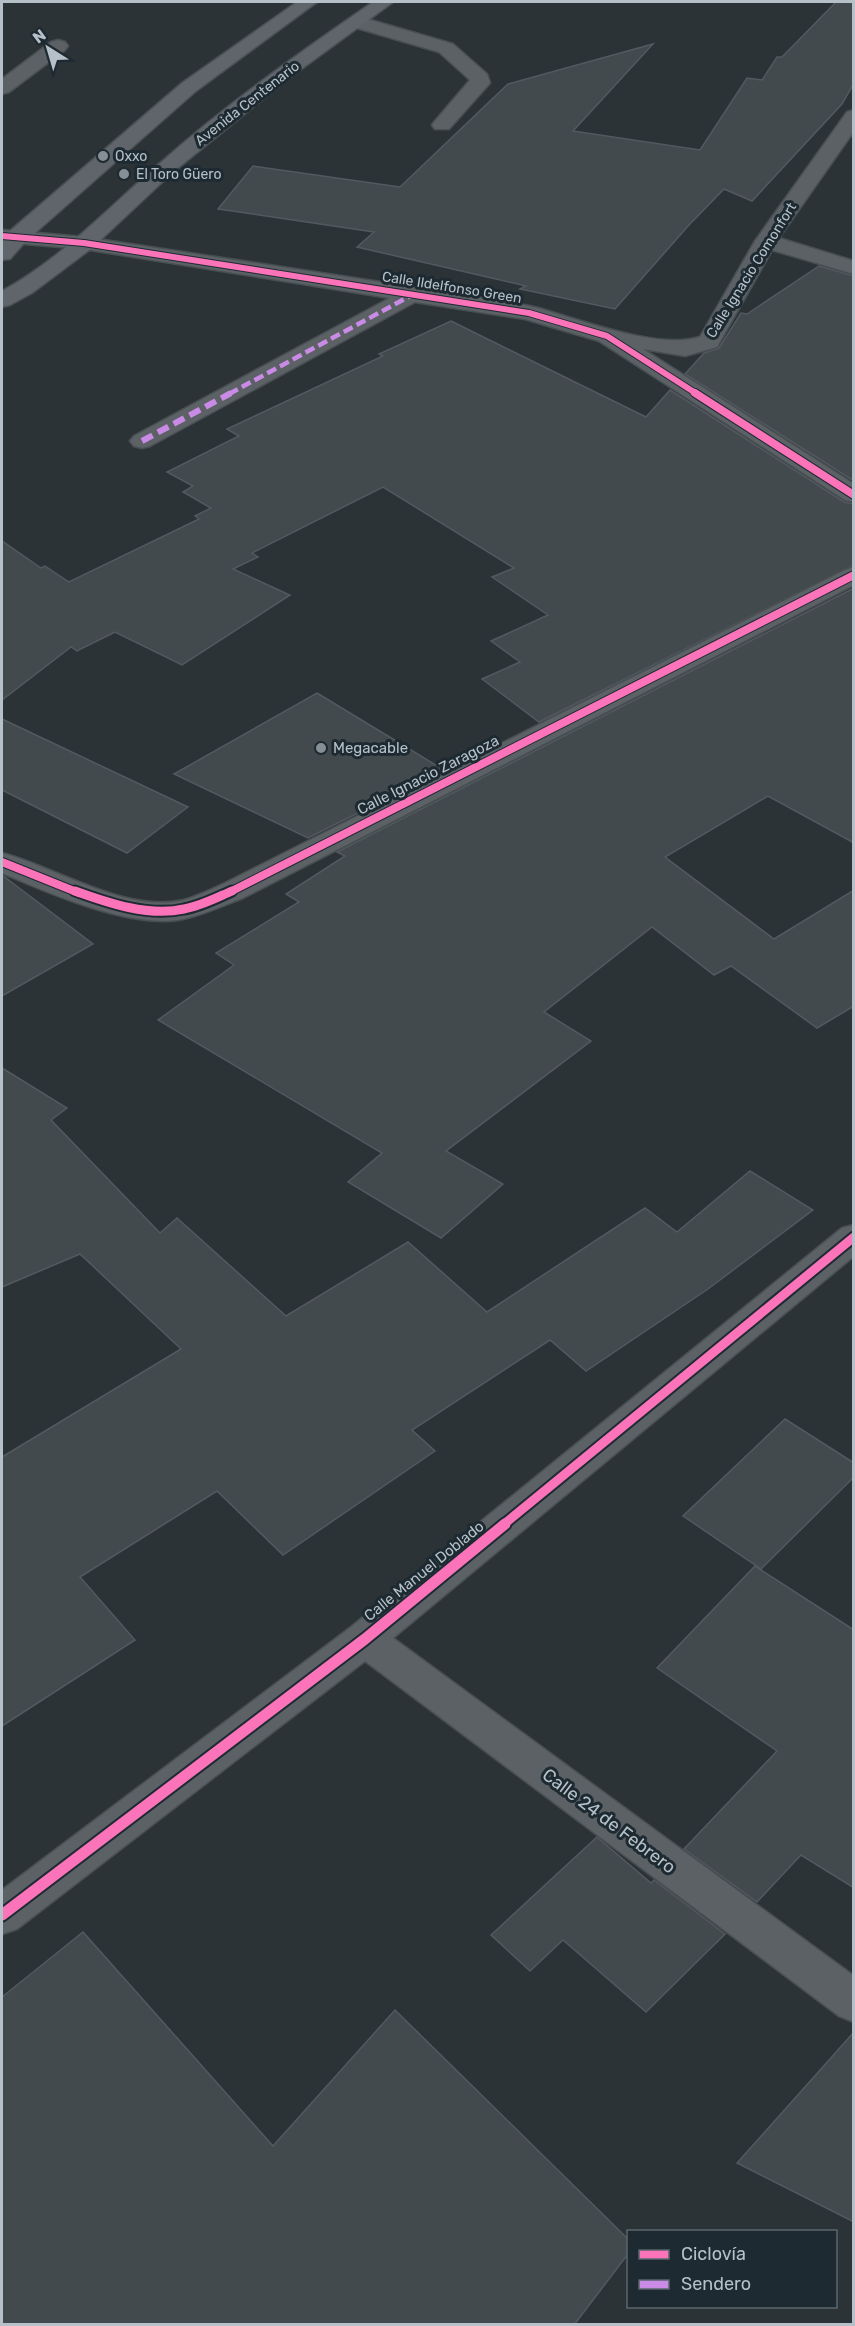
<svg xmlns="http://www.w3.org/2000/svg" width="855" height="2326" font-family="Rubik,sans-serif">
  <rect width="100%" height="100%" fill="#2b3337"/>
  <g fill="#434a4e" stroke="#535a5f" stroke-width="1.5">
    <path d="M 836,2 L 854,2 L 854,83 L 842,104 L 752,201 L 724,189 L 689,225 L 615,309 L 520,289 L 526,286 L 357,247 L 374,232 L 218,209 L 253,166 L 400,187 L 508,84 L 653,44 L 573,131 L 700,150 L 747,78 L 762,80 L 777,57 L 782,57 Z"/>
    <path d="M 819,266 L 854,276 L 854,481 L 685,374 L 704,353 L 719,348 L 741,313 L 747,314 Z"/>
    <path d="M 451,321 L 646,417 L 670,390 L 844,502 L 854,504 L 854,565 L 539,722 L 482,679 L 520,662 L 491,641 L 548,615 L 492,577 L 514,568 L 383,487 L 252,553 L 258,557 L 233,569 L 290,595 L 182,665 L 115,632 L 77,651 L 71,647 L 2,700 L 2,541 L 41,568 L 45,566 L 69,582 L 199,519 L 195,516 L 211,508 L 183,492 L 193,486 L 167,472 L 239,436 L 227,429 L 383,356 L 379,354 Z"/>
    <path d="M 854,588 L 854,843 L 768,796 L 665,857 L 774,939 L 854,890 L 854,1006 L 817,1028 L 731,966 L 714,975 L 652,927 L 544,1012 L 591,1041 L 446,1151 L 503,1184 L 441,1238 L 348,1182 L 382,1153 L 158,1020 L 234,965 L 216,953 L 299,902 L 286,894 L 345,856 L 337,852 Z"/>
    <path d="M 317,693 L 444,770 L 308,838 L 174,774 Z"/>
    <path d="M 2,719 L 188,807 L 127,853 L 2,790 Z"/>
    <path d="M 2,875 L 93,944 L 2,996 Z"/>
    <path d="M 2,1068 L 67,1108 L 51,1120 L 160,1233 L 177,1218 L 286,1316 L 408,1242 L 487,1312 L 645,1208 L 677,1232 L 750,1171 L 813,1210 L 708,1289 L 586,1371 L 550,1340 L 412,1430 L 435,1451 L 283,1555 L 217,1491 L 80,1577 L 135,1640 L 2,1726 L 2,1457 L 181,1349 L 80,1254 L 2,1287 Z"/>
    <path d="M 785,1419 L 854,1463 L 854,1477 L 761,1569 L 683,1516 Z"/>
    <path d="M 755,1566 L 854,1630 L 854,1888 L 801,1855 L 757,1902 L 684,1849 L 777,1751 L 657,1668 Z"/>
    <path d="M 597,1837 L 651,1883 L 654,1880 L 725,1934 L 646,2012 L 563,1940 L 530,1971 L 491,1935 Z"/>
    <path d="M 83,1932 L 273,2146 L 395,2010 L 628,2239 L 628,2254 L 574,2325 L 2,2325 L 2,1997 Z"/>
    <path d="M 854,2032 L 854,2222 L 737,2163 Z"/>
  </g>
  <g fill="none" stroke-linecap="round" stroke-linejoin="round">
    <g stroke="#484f52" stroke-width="3">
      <g id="service">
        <path d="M 357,16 L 453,44 L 487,74 L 490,83 L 449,129 L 435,129 L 432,125 L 435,121 L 470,80 L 439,52 L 350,26 L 348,22 L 350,18 Z"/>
        <path d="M 58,40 L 65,42 L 68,46 L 65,50 L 9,92 L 2,94 L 2,79 L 51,42 Z"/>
      </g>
    </g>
    <g stroke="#484f52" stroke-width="3">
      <g id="minor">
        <path d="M 854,110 L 854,131 L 779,238 L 854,261 L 854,274 L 772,250 L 717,347 L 685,356 L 643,349 L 854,484 L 854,502 L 845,500 L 599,341 L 525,319 L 415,302 L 150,446 L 142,448 L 134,446 L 130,441 L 134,436 L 390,298 L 84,249 L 2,242 L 2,230 L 84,237 L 492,299 C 507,302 523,304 538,308 C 581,320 658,350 700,337 L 755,241 L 847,112 Z"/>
        <path d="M 854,567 L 854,585 L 243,898 C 222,906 201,916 178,920 C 126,927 49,893 2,873 L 2,853 C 56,867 126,914 184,900 C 197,896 210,890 223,884 L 845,570 Z"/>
        <path d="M 854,1225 L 854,1256 L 393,1638 L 854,1976 L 854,2022 L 839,2016 L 365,1661 L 17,1929 L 2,1934 L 2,1890 L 351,1627 L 842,1228 Z"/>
      </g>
    </g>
    <g stroke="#484f52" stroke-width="3">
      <g id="secondary">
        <path d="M 297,2 L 317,2 L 196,91 L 26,241 L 10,259 L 2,260 L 2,241 L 10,231 L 182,83 Z"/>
        <path d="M 373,2 L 393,2 L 285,81 L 173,172 L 92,248 L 32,293 L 10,305 L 2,307 L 2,291 C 61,259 107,209 158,165 C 225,105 299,53 373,2 Z"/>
      </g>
    </g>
    <use href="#service" fill="#5b6165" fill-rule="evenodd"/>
    <use href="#minor" fill="#5b6165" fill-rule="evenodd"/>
    <use href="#secondary" fill="#5f656a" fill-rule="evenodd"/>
    <path stroke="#ca8be6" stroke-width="4.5" stroke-dasharray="10 4.5" stroke-linecap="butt" d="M 229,394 L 412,295"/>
    <path stroke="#ca8be6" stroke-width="6" stroke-dasharray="12 6" stroke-linecap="butt" d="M 142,441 L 231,393"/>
    <g stroke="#1e2a32" stroke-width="8">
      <path id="cycleway-far3" d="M 2,236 L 84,243 L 529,313 L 607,336 L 697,394"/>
    </g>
    <g stroke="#1e2a32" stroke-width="10">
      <g id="cycleway-far2">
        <path d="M 695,393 L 854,495"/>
        <path d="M 2,862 L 79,893"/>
        <path d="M 228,893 L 854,575"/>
      </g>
    </g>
    <g stroke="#1e2a32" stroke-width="13">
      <g id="cycleway-far1">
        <path d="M 75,891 C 108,903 149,917 184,909 C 201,906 216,898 232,891"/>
        <path d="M 503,1525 L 854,1237"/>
      </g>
    </g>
    <g stroke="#1e2a32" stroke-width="15">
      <path id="cycleway" d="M 2,1915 L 365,1639 L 505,1524"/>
    </g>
    <use href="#cycleway-far3" stroke="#fb73b8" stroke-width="6"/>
    <use href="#cycleway-far2" stroke="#fb73b8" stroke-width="8"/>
    <use href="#cycleway-far1" stroke="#fb73b8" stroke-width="9"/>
    <use href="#cycleway" stroke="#fb73b8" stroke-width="11"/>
  </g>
  <g fill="#858f95" stroke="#1e2a32" stroke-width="2">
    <circle cx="103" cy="156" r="6"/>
    <circle cx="124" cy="174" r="6"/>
    <circle cx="321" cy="748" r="6"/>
  </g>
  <g text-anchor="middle" stroke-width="6" stroke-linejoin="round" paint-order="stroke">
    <g font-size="14" fill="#b5c0c8" stroke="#1e2a32">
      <text transform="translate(247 103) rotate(-38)" y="5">Avenida Centenario</text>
      <text transform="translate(751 270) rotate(-58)" y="5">Calle Ignacio Comonfort</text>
      <text transform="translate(452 287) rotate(9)" y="5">Calle Ildelfonso Green</text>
    </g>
    <g font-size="14" fill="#b5c0c8" stroke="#1e2a32" text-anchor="start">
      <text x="115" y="161">Oxxo</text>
      <text x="136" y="179">El Toro Güero</text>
    </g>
    <g font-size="15" fill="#b5c0c8" stroke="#1e2a32" text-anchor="start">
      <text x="333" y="753">Megacable</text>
    </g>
    <g font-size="15" fill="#b5c0c8" stroke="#1e2a32">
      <text transform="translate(428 775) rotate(-27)" y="5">Calle Ignacio Zaragoza</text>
      <text transform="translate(424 1571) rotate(-39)" y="5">Calle Manuel Doblado</text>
    </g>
    <g font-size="18" fill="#b5c0c8" stroke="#1e2a32">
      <text transform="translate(609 1821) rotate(37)" y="6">Calle 24 de Febrero</text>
    </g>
  </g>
  <rect width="855" height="2326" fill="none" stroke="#b5c0c8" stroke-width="6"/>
  <rect x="627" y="2230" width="210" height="78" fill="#1e2a32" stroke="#5a666e" stroke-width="1.5"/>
  <rect x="639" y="2250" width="30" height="9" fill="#fb73b8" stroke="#5a666e" stroke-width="1.5"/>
  <text x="681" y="2260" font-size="18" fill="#b5c0c8">Ciclovía</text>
  <rect x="639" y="2280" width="30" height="9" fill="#ca8be6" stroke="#5a666e" stroke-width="1.5"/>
  <text x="681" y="2290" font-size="18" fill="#b5c0c8">Sendero</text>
  <g transform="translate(48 48) rotate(323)" stroke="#1e2a32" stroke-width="4.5" paint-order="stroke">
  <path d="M0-4.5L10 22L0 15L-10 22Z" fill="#b5c0c8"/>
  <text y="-9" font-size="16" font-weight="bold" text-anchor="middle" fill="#b5c0c8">N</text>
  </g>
</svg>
